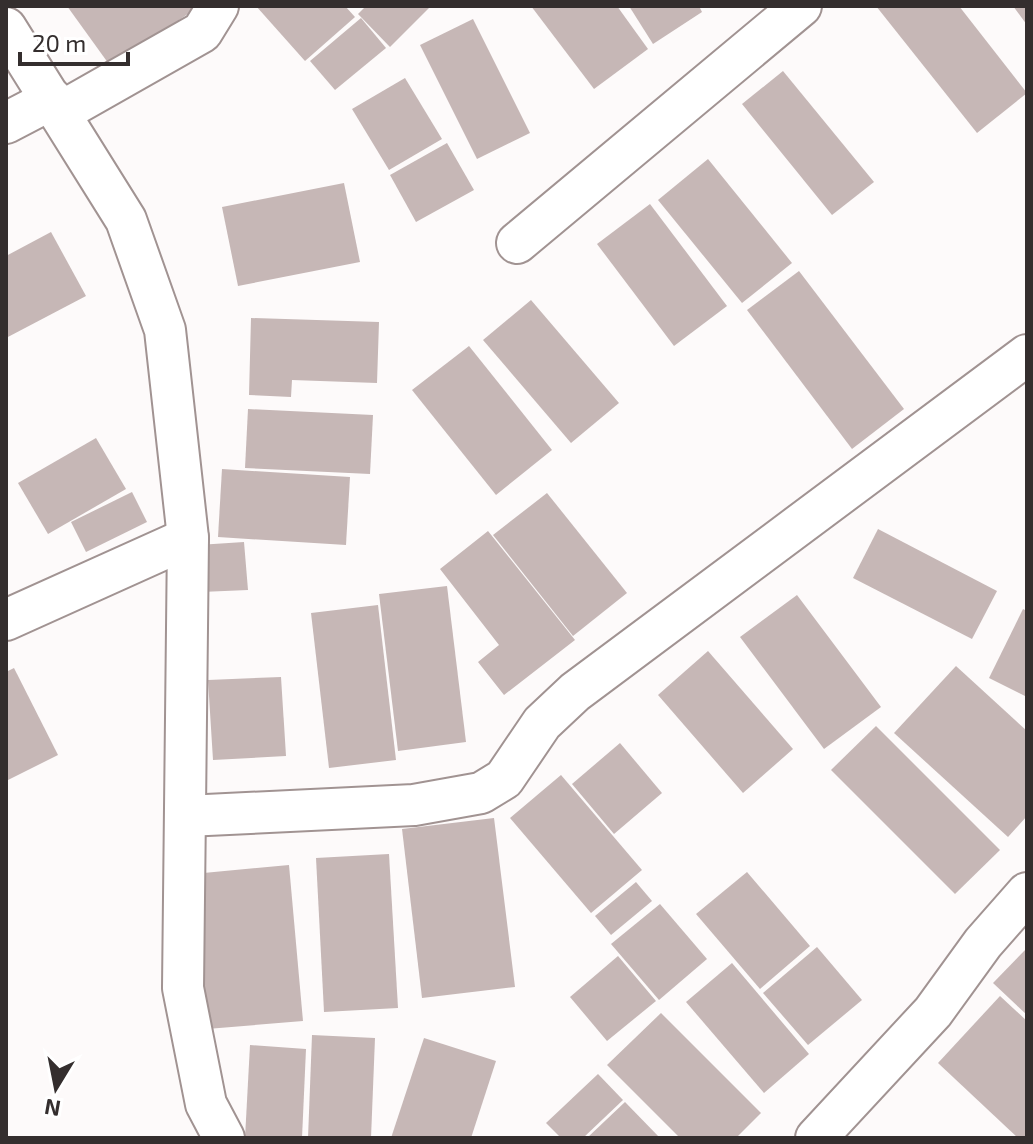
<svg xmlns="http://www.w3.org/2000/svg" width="1033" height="1144" font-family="'Exo 2',sans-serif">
  <rect width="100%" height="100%" fill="#fdfafa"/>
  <g fill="#c6b7b6">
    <path d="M 67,6 L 193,6 L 195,9 L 111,67 Z"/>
    <path d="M 256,6 L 345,6 L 355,17 L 305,61 Z"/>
    <path d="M 366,6 L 431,6 L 390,47 L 358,14 Z"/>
    <path d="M 531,6 L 617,6 L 648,49 L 594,89 Z"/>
    <path d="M 629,6 L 699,6 L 702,12 L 653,44 Z"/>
    <path d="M 876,6 L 959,6 L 1027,93 L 977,133 Z"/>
    <path d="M 1013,6 L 1027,6 L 1027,25 Z"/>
    <path d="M 361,18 L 386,48 L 335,90 L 310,61 Z"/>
    <path d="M 473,19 L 530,133 L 477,159 L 420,45 Z"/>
    <path d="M 783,71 L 874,182 L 832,215 L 742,104 Z"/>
    <path d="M 405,78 L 442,139 L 389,170 L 352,109 Z"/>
    <path d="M 447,143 L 474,190 L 416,222 L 390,175 Z"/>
    <path d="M 708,159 L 792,263 L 742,303 L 658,200 Z"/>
    <path d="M 344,183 L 360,262 L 238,286 L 222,207 Z"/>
    <path d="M 650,204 L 727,306 L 674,346 L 597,244 Z"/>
    <path d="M 51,232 L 86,296 L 6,338 L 6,256 Z"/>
    <path d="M 799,271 L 904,409 L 852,449 L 747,310 Z"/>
    <path d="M 531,300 L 619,403 L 571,443 L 483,340 Z"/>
    <path d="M 251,318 L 379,322 L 377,383 L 292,380 L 291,397 L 249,395 Z"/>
    <path d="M 469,346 L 552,450 L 496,495 L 412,390 Z"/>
    <path d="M 248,409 L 373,415 L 370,474 L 245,468 Z"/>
    <path d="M 96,438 L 126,489 L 48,534 L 18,483 Z"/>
    <path d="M 222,469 L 350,477 L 346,545 L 218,537 Z"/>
    <path d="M 132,492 L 147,522 L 86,552 L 71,522 Z"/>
    <path d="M 547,493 L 627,593 L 573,636 L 493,535 Z"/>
    <path d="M 878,529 L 997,591 L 972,639 L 853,578 Z"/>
    <path d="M 488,531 L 575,640 L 504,695 L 478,662 L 499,645 L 440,569 Z"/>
    <path d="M 244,542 L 248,590 L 201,592 L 198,545 Z"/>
    <path d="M 447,586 L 466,742 L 398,751 L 379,594 Z"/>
    <path d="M 797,595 L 881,707 L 824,749 L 740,637 Z"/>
    <path d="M 378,605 L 396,760 L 329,768 L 311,613 Z"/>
    <path d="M 1023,609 L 1027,611 L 1027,697 L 989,678 Z"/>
    <path d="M 708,651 L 793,749 L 743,793 L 658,695 Z"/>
    <path d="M 956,666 L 1027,731 L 1027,816 L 1008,837 L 894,733 Z"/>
    <path d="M 14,668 L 58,755 L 6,781 L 6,672 Z"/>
    <path d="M 281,677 L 286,756 L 213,760 L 208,680 Z"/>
    <path d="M 876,726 L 1000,850 L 955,894 L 831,770 Z"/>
    <path d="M 620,743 L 662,793 L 614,834 L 572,784 Z"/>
    <path d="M 561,775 L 642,870 L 591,913 L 510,818 Z"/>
    <path d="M 494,818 L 515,987 L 422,998 L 402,829 Z"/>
    <path d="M 389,854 L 398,1008 L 324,1012 L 316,858 Z"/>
    <path d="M 289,865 L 303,1021 L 207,1029 L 193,874 Z"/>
    <path d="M 747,872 L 810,946 L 760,989 L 696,914 Z"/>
    <path d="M 636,882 L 652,901 L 611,935 L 595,916 Z"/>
    <path d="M 660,904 L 707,959 L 659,1000 L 611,944 Z"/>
    <path d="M 817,947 L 862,1000 L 808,1045 L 763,993 Z"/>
    <path d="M 1027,948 L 1027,1015 L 993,983 Z"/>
    <path d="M 618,956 L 656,1001 L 607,1041 L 570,997 Z"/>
    <path d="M 732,963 L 809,1054 L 764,1093 L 686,1002 Z"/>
    <path d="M 1000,996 L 1027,1021 L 1027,1138 L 1018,1138 L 938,1063 Z"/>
    <path d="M 661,1013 L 761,1113 L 736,1138 L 680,1138 L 607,1065 Z"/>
    <path d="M 312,1035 L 375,1038 L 371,1138 L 308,1138 Z"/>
    <path d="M 424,1038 L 496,1061 L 471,1138 L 391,1138 Z"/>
    <path d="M 250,1045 L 306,1049 L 302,1138 L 245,1138 Z"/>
    <path d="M 598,1074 L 623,1100 L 583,1138 L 561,1138 L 546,1123 Z"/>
    <path d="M 625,1102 L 660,1138 L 587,1138 Z"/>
  </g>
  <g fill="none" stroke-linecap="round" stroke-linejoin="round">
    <g stroke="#a19392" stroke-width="44">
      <g id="minor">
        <path d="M 6,28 L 126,220 L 165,330 L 188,538 L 183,988 L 206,1104 L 224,1138"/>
        <path d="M 61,112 L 202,32 L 218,6"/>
        <path d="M 6,123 L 52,99"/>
        <path d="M 517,243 L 801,6"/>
        <path d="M 6,620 L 188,538"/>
        <path d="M 186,816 L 414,805 L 481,793 L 504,779 L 542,723 L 575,692 L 1027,355"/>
        <path d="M 816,1138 L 933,1012 L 983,943 L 1027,893"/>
      </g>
    </g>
    <use href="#minor" stroke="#fff" stroke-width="40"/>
  </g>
  <rect width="1033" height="1144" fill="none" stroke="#342e2e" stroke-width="16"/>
  <g transform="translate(56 1088) rotate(190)" stroke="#ffffff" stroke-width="6" paint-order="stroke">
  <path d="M0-6L14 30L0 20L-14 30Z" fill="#342e2e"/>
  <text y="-12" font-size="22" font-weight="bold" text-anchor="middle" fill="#342e2e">N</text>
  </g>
  <path d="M20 52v12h108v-12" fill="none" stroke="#342e2e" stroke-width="4"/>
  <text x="32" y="52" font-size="24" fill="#342e2e" stroke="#ffffff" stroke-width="6" paint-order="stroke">20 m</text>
</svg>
